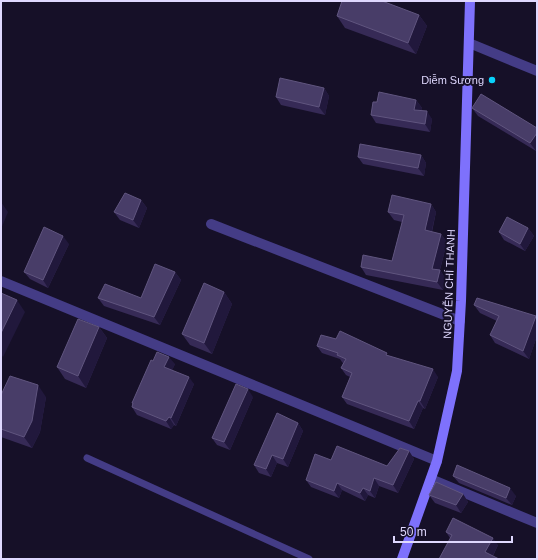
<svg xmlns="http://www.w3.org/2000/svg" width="538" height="560" font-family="Arial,sans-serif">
  <rect width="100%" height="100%" fill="#161028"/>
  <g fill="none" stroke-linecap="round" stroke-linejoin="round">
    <path stroke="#443c86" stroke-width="7" d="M 87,458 L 309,559"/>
    <g stroke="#443c86" stroke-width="10">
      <path d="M 469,43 L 537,71"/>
      <path d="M 211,224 L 460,321"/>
      <path d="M 1,281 L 437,461"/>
      <path d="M 431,479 L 537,523"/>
    </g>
    <path stroke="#7e71fc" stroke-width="10" d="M 402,559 L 437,461 L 457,371 L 461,301 L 470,1"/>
  </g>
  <g fill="#362a56">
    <path d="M 419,15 L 427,26 L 416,54 L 345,28 L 337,16 Z"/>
    <path d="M 324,88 L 329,96 L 325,115 L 281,105 L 276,97 Z"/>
    <path d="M 416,100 L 422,108 L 421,111 L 432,119 L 430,132 L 376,123 L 371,115 L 377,102 Z"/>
    <path d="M 472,108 L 537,128 L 536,151 L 478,116 Z"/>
    <path d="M 421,155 L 426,163 L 424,176 L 363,164 L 358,157 Z"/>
    <path d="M 141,200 L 147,208 L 139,228 L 120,220 L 114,212 Z"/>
    <path d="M 431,204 L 436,212 L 432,232 L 441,234 L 447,242 L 440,270 L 445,278 L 443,290 L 366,275 L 361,267 L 392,261 L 402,222 L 394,220 L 388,212 Z"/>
    <path d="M 528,228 L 534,236 L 525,251 L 504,240 L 499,232 Z"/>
    <path d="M 69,244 L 48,288 L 30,279 L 24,272 Z"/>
    <path d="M 175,272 L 181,280 L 160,325 L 104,306 L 98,298 L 141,298 Z"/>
    <path d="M 224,292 L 232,304 L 212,354 L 190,345 L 182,334 Z"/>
    <path d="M 474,305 L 537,318 L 537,336 L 529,359 L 495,343 L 490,335 L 497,321 L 480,313 Z"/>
    <path d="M 99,327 L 107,338 L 86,388 L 65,379 L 57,367 Z"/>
    <path d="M 317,346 L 389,356 L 438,377 L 425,409 L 423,408 L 414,429 L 347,404 L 342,397 L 350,377 L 346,375 L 341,368 L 343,363 L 342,362 L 340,359 L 322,353 Z"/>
    <path d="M 153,361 L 175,364 L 172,370 L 194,384 L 176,426 L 174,425 L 171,429 L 137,415 L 132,407 L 133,404 L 132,403 Z"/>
    <path d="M 1,395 L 46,397 L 40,432 L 32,448 L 1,437 Z"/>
    <path d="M 253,397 L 230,450 L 217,445 L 212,438 Z"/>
    <path d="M 298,423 L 303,431 L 288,467 L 277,463 L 271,477 L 259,473 L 254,465 Z"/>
    <path d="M 409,451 L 414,459 L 398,493 L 379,486 L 375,498 L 368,495 L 365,501 L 342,490 L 339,498 L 311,487 L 306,480 L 331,460 L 387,466 Z"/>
    <path d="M 453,476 L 516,496 L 512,505 L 459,483 Z"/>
    <path d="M 463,494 L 468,502 L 461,513 L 435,503 L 429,495 Z"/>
    <path d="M 446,532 L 498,545 L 493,556 L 450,538 Z"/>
  </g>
  <g fill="#21183c">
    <path d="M 419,15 L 427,26 L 416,54 L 408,43 Z"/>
    <path d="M 324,88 L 329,96 L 325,115 L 319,107 Z"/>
    <path d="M 416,100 L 422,108 L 420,118 L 414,110 Z"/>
    <path d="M 427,111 L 432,119 L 430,132 L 425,124 Z"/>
    <path d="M 537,133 L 537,149 L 536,151 L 530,143 Z"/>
    <path d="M 421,155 L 426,163 L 424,176 L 418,168 Z"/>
    <path d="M 141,200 L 147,208 L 139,228 L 133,220 Z"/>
    <path d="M 1,202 L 8,212 L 1,229 Z"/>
    <path d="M 431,204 L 436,212 L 430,238 L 425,230 Z"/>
    <path d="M 528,228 L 534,236 L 525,251 L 520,244 Z"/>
    <path d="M 441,234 L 447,242 L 438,277 L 432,269 Z"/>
    <path d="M 63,236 L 69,244 L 48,288 L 43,280 Z"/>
    <path d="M 440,270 L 445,278 L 443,290 L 437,282 Z"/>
    <path d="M 175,272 L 181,280 L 160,325 L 154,317 Z"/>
    <path d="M 224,292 L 232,304 L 212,354 L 204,343 Z"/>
    <path d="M 17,300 L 25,312 L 3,357 L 1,354 L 1,333 Z"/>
    <path d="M 536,316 L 537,318 L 537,336 L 529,359 L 523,351 Z"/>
    <path d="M 99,327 L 107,338 L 86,388 L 78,376 Z"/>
    <path d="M 169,357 L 175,364 L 170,375 L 164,367 Z"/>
    <path d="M 433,369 L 438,377 L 425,409 L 420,401 Z"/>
    <path d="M 189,377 L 194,384 L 176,426 L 171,418 Z"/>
    <path d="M 38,385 L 46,397 L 40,432 L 32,448 L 24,437 Z"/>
    <path d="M 248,389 L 253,397 L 230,450 L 224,442 Z"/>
    <path d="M 418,401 L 423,408 L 414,429 L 409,421 Z"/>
    <path d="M 169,417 L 174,425 L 171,429 L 166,421 Z"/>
    <path d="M 298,423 L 303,431 L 288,467 L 283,459 Z"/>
    <path d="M 409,451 L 414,459 L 398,493 L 393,485 Z"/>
    <path d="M 272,455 L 277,463 L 271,477 L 266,469 Z"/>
    <path d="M 374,478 L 379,486 L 375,498 L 370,491 Z"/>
    <path d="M 337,483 L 342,490 L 339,498 L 334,491 Z"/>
    <path d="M 363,488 L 368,495 L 365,501 L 360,493 Z"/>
    <path d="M 510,488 L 516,496 L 512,505 L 506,498 Z"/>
    <path d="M 463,494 L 468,502 L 461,513 L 456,505 Z"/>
    <path d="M 493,538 L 498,545 L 491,559 L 485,552 Z"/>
  </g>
  <g fill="#483d68" stroke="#60557f">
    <path d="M 342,1 L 382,1 L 419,15 L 408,43 L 337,16 Z"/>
    <path d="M 280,78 L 324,88 L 319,107 L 276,97 Z"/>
    <path d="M 379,92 L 416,100 L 414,110 L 427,111 L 425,124 L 371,115 L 373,102 L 377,102 Z"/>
    <path d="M 481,94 L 537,128 L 537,133 L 530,143 L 472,108 Z"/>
    <path d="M 360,144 L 421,155 L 418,168 L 358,157 Z"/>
    <path d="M 125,193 L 141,200 L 133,220 L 114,212 Z"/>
    <path d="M 392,195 L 431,204 L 425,230 L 441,234 L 432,269 L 440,270 L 437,282 L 361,267 L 363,255 L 392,261 L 404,215 L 388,212 Z"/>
    <path d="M 507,217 L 528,228 L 520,244 L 499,232 Z"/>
    <path d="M 44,227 L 63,236 L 43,280 L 24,272 Z"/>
    <path d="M 155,264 L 175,272 L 154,317 L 98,298 L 105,284 L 141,298 Z"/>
    <path d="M 204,283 L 224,292 L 204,343 L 182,334 Z"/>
    <path d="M 1,293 L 17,300 L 1,333 Z"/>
    <path d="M 477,298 L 536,316 L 523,351 L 490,335 L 499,316 L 474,305 Z"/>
    <path d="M 78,319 L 99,327 L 78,376 L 57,367 Z"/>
    <path d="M 340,331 L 387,353 L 386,355 L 433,369 L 420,401 L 418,401 L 409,421 L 342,397 L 352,373 L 341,368 L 346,359 L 337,355 L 338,353 L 317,346 L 321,335 L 336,339 Z"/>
    <path d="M 157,352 L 169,357 L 164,367 L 189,377 L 171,418 L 169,417 L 166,421 L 132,407 L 133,403 L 132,403 L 151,360 L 153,361 Z"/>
    <path d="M 10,376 L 38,385 L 32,421 L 24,437 L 1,429 L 1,395 Z"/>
    <path d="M 236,384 L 248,389 L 224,442 L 212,438 Z"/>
    <path d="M 277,413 L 298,423 L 283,459 L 272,455 L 266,469 L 254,465 Z"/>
    <path d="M 337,446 L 387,466 L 400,448 L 409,451 L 393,485 L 374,478 L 370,491 L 363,488 L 360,493 L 337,483 L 334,491 L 306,480 L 315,454 L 331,460 Z"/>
    <path d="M 457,465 L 510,488 L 506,498 L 453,476 Z"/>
    <path d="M 436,482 L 463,494 L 456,505 L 429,495 Z"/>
    <path d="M 453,518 L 493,538 L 485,552 L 499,559 L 439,559 L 452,535 L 446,532 Z"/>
  </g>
  <circle fill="#08d2fb" stroke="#161028" stroke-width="1.5" cx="492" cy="80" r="4"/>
  <g text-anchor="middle" stroke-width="4" stroke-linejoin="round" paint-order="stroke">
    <g font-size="11" fill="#dfd8fe" stroke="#161028" text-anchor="end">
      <text x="484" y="84">Diễm Sương</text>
    </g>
    <g font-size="11" fill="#dfd8fe" stroke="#161028">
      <text transform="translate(449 284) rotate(-88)" y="4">NGUYỄN CHÍ THANH</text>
    </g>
  </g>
  <rect width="538" height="560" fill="none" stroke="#dfd8fe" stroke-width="4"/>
  <path d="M394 536v6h118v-6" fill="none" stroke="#dfd8fe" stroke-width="2"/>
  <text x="400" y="536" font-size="12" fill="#dfd8fe" stroke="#161028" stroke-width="3" paint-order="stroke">50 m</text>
</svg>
